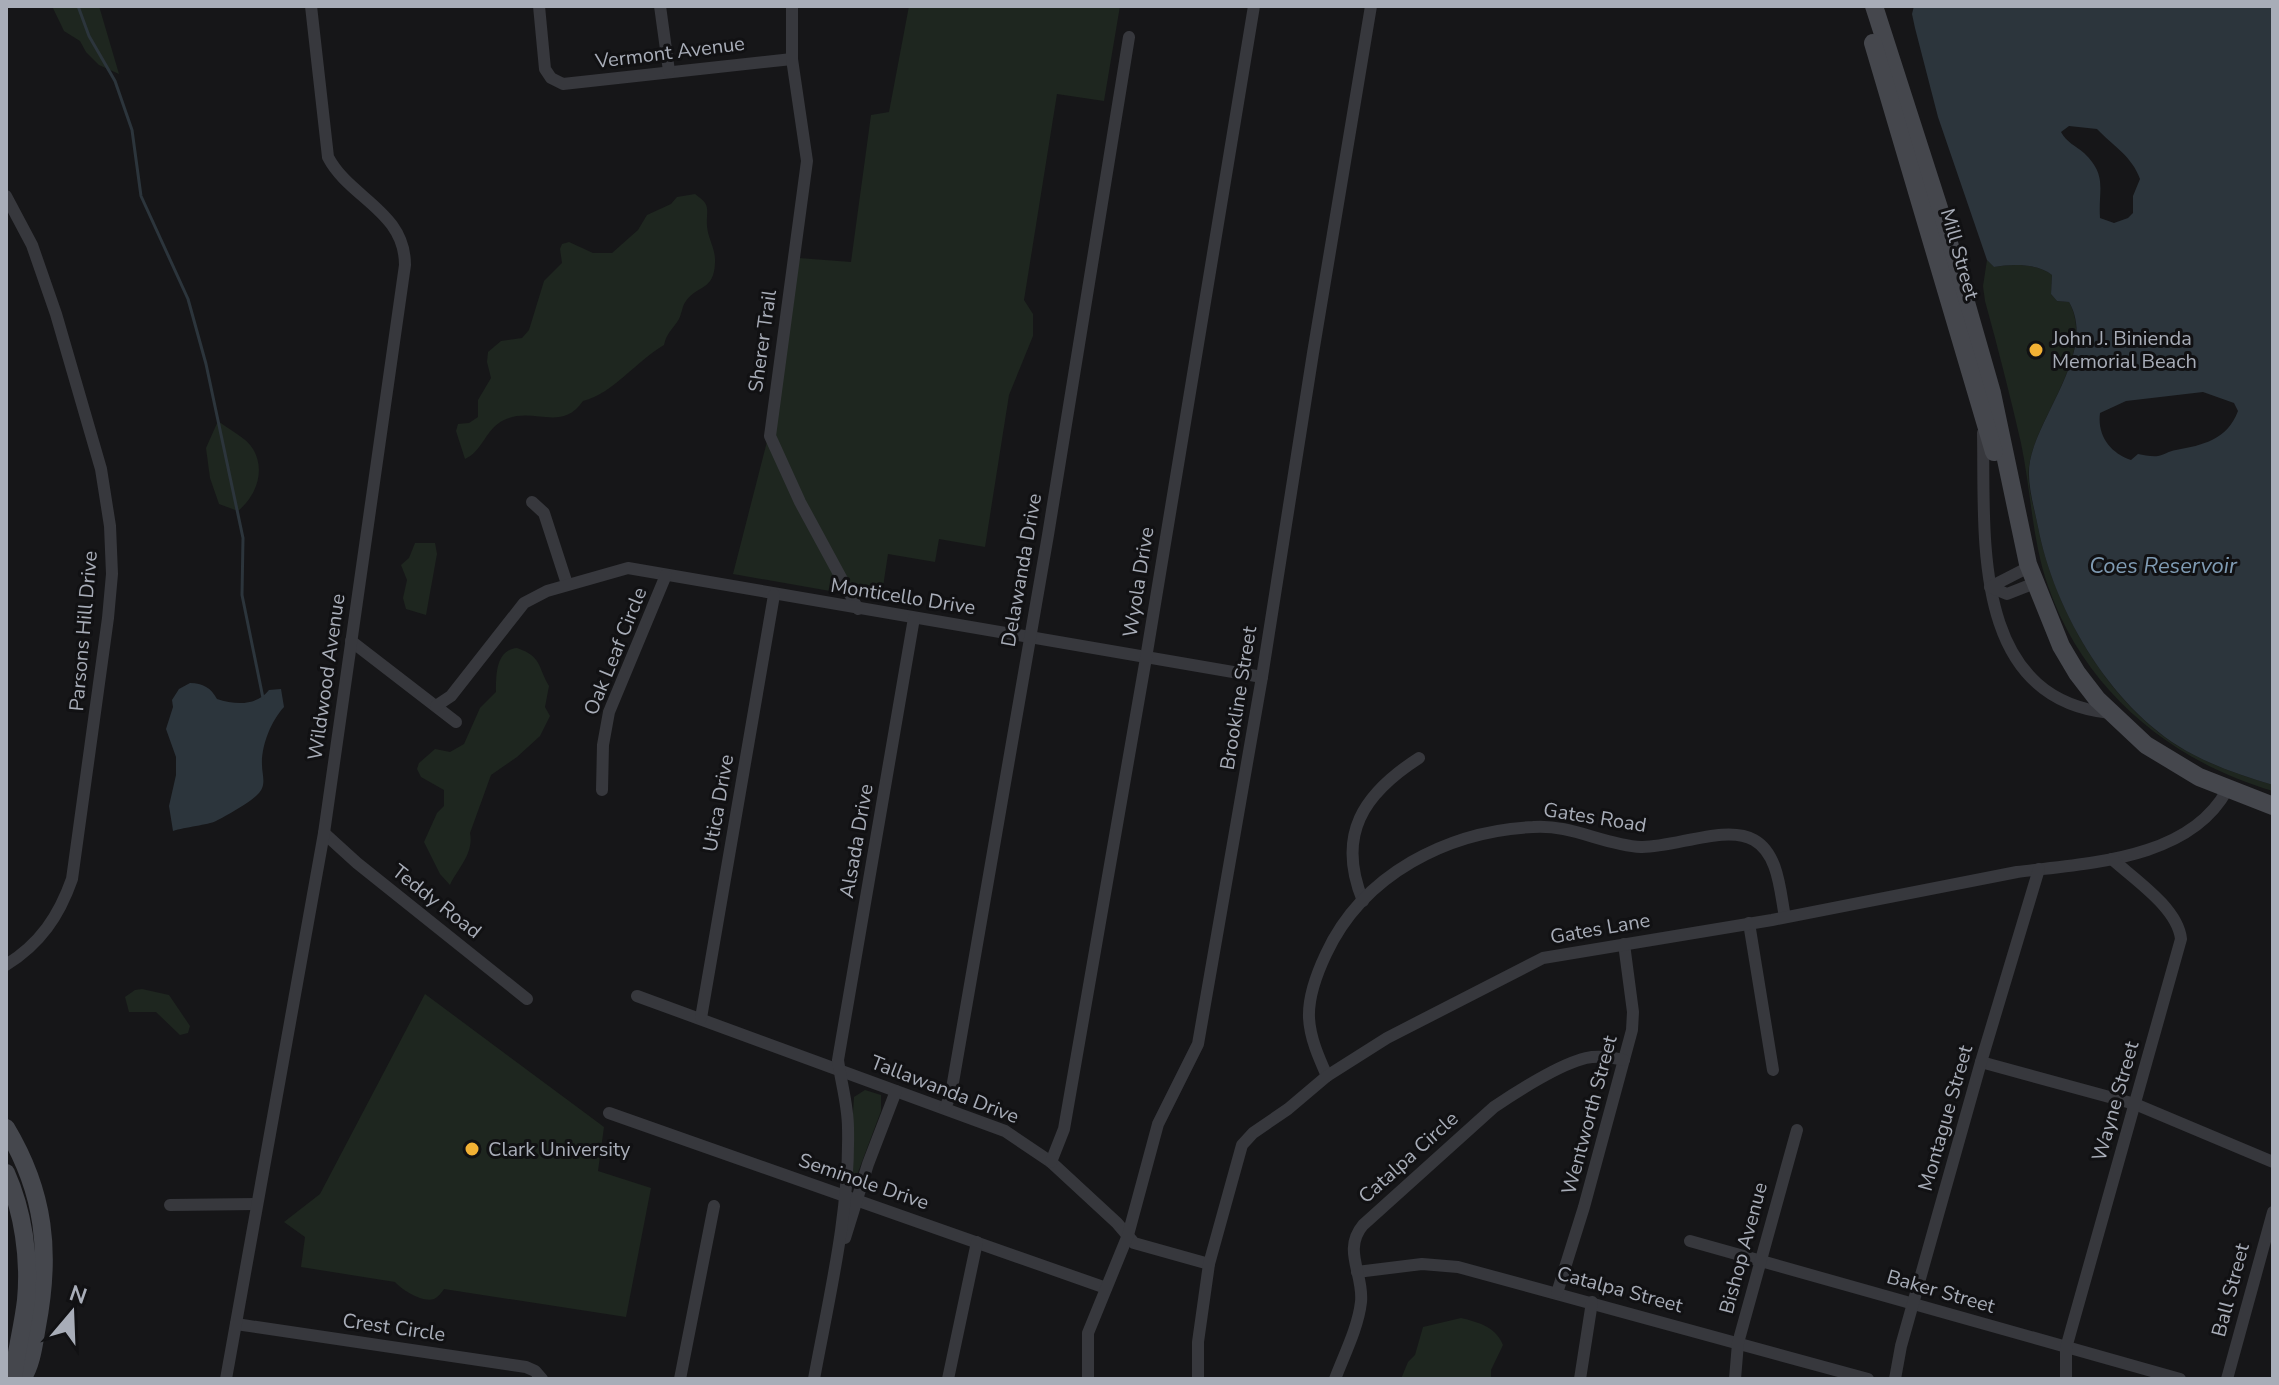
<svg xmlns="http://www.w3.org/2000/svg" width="2279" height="1385" font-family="'Nunito Sans',sans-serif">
  <rect width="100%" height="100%" fill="#161618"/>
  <g fill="#1e261f">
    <path d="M 52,6 L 99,6 L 119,74 L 99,65 L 86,52 L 80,41 L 64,31 Z"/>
    <path d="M 909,6 L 1120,6 L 1104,101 L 1057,94 L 1024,300 L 1033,314 L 1033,336 L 1009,395 L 985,547 L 939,539 L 935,562 L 888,554 L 881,600 L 733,574 L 782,383 L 799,258 L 851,262 L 871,115 L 889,112 Z"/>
    <path d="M 695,194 C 712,206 706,208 707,226 C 708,239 716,249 715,263 C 714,291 697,285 686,301 C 682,306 682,313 679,319 C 673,329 667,332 664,345 C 636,361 614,393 583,401 C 561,433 534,406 504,420 C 485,429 483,451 465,459 L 456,431 L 458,424 L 469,423 L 478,417 L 478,400 L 491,378 L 487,362 L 488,352 L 501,341 L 522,338 L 529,330 L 544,281 L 562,263 L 560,249 L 562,244 L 569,242 L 593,253 L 612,253 L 638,230 L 647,215 L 671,204 L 677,197 Z"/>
    <path d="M 1987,260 L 1994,267 C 2011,264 2038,263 2052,275 L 2051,294 L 2057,301 L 2069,302 C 2096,351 2039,414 2030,461 C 2025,482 2034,506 2038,527 C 2054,611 2114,715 2194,755 C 2219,768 2246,777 2273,785 L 2273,791 C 2170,761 2084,690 2048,586 C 2032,540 2031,491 2021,443 C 2010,395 1998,348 1985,301 L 1983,286 Z"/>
    <path d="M 218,421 C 228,429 247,438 253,449 C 266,471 256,496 238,511 L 219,504 L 210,478 L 206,448 Z"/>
    <path d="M 415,543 L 435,543 L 437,554 L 426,615 L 406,609 L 403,598 L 407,580 L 401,565 L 409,558 Z"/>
    <path d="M 517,648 C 542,657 537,665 549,686 L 545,707 L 550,716 L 540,736 L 517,757 L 491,775 L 470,833 C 474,854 458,868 450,885 L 440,874 L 424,842 L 437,813 L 444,806 L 444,790 L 421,777 L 417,769 L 419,763 L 435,749 L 450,752 L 464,744 L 480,708 L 496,692 C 496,674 496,650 517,648 Z"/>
    <path d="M 142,989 L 169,995 L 190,1026 L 188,1033 L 180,1035 L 156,1012 L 129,1012 L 125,997 L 135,990 Z"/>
    <path d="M 425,994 L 604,1127 L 598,1171 L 651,1188 L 626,1317 L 444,1289 C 443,1291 437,1298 434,1299 C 423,1303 402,1290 395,1282 L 301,1267 L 305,1237 L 284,1222 L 320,1194 Z"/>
    <path d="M 865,1090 L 881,1095 L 881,1111 L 854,1183 L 849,1177 L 854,1097 Z"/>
    <path d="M 1461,1318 C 1478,1322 1496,1327 1503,1345 L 1491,1370 L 1491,1379 L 1401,1379 L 1408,1362 L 1415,1355 L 1423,1327 Z"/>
  </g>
  <g fill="#2c353c" fill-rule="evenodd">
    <path d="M 1914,6 L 2273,6 L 2273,785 C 2246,777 2219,768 2194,755 C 2114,714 2054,612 2038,527 C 2034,506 2026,482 2030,461 C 2039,414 2097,350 2069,302 L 2057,301 L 2051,294 L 2052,275 C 2038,263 2011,264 1994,267 L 1987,260 L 1938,117 L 1915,28 L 1912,14 ZM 2069,126 L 2097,129 C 2113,146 2132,156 2140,179 L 2133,196 L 2133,213 L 2128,218 L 2114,223 L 2100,218 C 2098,189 2108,176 2084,153 C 2075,145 2067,143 2061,132 ZM 2203,392 L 2234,403 L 2238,411 C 2227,440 2203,445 2176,450 C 2169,451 2164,455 2158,456 C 2152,457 2144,455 2138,454 L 2131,460 C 2110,453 2097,435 2100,413 L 2126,401 Z"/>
    <path d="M 190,683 C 203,683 211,688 217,699 C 236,705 256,706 269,690 L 281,689 L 284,707 C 271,721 261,746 262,765 C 262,775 267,785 258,794 C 251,802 226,816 216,821 C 208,825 185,827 173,831 L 169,806 L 176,775 L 176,757 L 166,729 L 173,707 L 172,700 L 179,689 Z"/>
  </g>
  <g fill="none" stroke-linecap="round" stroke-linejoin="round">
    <path stroke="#2c353c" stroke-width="3" d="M 78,6 L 89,36 L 115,81 L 132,130 L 141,196 L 188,299 L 206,364 L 243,538 L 242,595 L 263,698"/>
    <g stroke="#37383d" stroke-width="12">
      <path d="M 539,6 L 545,69 L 551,78 L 563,84 L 792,59"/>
      <path d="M 660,6 L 669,71"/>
      <path d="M 792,6 L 792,59 L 807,161 L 770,436 L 800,502 L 858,609"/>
      <path d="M 6,196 L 32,245 L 56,314 L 101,469 L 110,526 L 112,574 L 108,618 L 72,879 C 59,916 40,944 6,965"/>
      <path d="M 1983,433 C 1985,537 1970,699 2110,713"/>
      <path d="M 532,502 L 544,513 L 567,584"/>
      <path d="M 2029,567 L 1990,587 L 2007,594 L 2035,583"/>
      <path d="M 351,641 L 456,722"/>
      <path d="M 436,706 L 451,696 L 524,603 L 547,591 L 628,568 L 1262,677"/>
      <path d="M 602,790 L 603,745 L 609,712 L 666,575"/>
      <path d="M 324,833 L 357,863 L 527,999"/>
      <path d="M 1363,901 C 1336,835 1363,794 1419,758"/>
      <path d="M 1749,923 L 1773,1070"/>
      <path d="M 637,996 L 1005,1131 L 1051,1162 L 1117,1223 L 1134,1243 L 1209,1264"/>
      <path d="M 701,1018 L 774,595"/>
      <path d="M 1981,1062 L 2135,1104 L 2273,1162"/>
      <path d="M 1327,1076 C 1319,1058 1310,1038 1309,1018 C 1308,996 1317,973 1326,954 C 1363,874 1448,831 1533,827 C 1571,824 1604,845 1641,847 C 1674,848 1726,824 1754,840 C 1779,854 1780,892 1785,917"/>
      <path d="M 945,1108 L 951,1094 L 1048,535 L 1129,37"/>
      <path d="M 609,1113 L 1106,1288"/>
      <path d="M 1051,1162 L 1064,1129 L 1146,658 L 1254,6"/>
      <path d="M 170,1205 L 256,1204"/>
      <path d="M 845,1238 L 868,1164 L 896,1091"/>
      <path d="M 1690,1241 L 2180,1379"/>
      <path d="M 1357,1272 L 1422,1264 L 1458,1267 L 1868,1379"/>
      <path d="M 1557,1293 L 1584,1207 L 1632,1030 L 1633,1012 L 1624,944"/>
      <path d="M 236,1324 L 526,1367 L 535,1371 L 542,1379"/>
      <path d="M 226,1379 L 324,833 L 405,265 C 405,211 349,198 328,157 L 311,6"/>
      <path d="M 680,1379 L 714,1206"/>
      <path d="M 814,1379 C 829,1297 850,1212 848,1128 C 848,1105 841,1083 838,1060 L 914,618"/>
      <path d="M 948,1379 L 977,1242"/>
      <path d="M 1088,1379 L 1088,1333 L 1128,1235 L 1158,1124 L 1198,1044 L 1262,677 L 1313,353 L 1371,6"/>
      <path d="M 1198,1379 L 1198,1342 L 1209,1264 L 1242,1145 L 1253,1133 L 1288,1109 L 1327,1076 L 1387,1038 L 1543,958 L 1772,920 L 2017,872 C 2088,863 2189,860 2227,790"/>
      <path d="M 1335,1379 C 1344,1355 1358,1328 1361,1302 C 1364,1274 1342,1250 1363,1225 L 1494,1107 C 1516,1092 1560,1064 1586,1058 C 1599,1055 1611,1057 1624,1060"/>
      <path d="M 1580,1379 L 1592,1302"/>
      <path d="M 1735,1379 L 1738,1343 L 1797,1130"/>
      <path d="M 1895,1379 L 1901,1346 L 1981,1062 L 2039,869"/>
      <path d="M 2066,1379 L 2066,1348 L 2181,939 C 2178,908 2134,879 2112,859"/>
      <path d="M 2227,1379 L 2273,1212"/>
    </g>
    <g stroke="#45474d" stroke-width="18">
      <path d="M 1874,6 L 1939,208 L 1992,393 L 2028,564 L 2061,646 L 2077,673 L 2097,699 L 2146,745 L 2199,777 L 2273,806"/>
      <path d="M 1873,43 L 1994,452"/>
      <path d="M 6,1128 C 45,1193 51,1253 37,1326 C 34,1343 32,1364 22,1379"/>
      <path d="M 6,1173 C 23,1211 30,1258 26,1300 C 23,1326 16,1352 13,1379"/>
    </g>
  </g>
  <g fill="#f2b134" stroke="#111113" stroke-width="3">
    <circle cx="2036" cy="350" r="8"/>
    <circle cx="472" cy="1149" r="8"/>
  </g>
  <g text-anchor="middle" stroke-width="6" stroke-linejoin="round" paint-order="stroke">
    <g font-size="20" fill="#a8adb8" stroke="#111113">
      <text transform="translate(670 52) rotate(-7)" y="7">Vermont Avenue</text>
      <text transform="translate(1960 254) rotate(74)" y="7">Mill Street</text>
      <text transform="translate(762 341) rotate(-82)" y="7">Sherer Trail</text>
      <text transform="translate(1021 570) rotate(-80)" y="7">Delawanda Drive</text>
      <text transform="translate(1138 582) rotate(-81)" y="7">Wyola Drive</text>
      <text transform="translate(903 596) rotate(9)" y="7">Monticello Drive</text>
      <text transform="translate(83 631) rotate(-85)" y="7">Parsons Hill Drive</text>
      <text transform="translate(615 651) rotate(-68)" y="7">Oak Leaf Circle</text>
      <text transform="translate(326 677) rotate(-82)" y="7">Wildwood Avenue</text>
      <text transform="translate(1238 698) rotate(-81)" y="7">Brookline Street</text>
      <text transform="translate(718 803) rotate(-80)" y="7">Utica Drive</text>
      <text transform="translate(1595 817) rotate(9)" y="7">Gates Road</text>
      <text transform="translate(856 841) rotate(-80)" y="7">Alsada Drive</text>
      <text transform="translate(437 901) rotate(38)" y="7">Teddy Road</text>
      <text transform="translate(1600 928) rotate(-10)" y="7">Gates Lane</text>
      <text transform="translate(945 1089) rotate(21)" y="7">Tallawanda Drive</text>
      <text transform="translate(2115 1101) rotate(-74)" y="7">Wayne Street</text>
      <text transform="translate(1589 1115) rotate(-75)" y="7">Wentworth Street</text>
      <text transform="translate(1945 1118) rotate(-74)" y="7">Montague Street</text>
      <text transform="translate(1408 1157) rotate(-42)" y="7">Catalpa Circle</text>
      <text transform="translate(864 1181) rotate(19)" y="7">Seminole Drive</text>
      <text transform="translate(1743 1248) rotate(-75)" y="7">Bishop Avenue</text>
      <text transform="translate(1620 1289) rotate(15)" y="7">Catalpa Street</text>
      <text transform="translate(2230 1290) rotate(-75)" y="7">Ball Street</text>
      <text transform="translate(1941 1291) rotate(16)" y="7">Baker Street</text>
      <text transform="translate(394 1327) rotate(8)" y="7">Crest Circle</text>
    </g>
    <g font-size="20" fill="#a8adb8" stroke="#111113" text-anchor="start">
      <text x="2052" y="345">John J. Binienda<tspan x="2052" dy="23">Memorial Beach</tspan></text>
      <text x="488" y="1156">Clark University</text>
    </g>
    <g font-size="22" font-style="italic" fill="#7f9bb3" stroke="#111113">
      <text x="2163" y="573">Coes Reservoir</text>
    </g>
  </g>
  <rect width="2279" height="1385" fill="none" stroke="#a8adb8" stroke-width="16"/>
  <g transform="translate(72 1313) rotate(19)" stroke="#111113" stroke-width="6" paint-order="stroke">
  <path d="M0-6L14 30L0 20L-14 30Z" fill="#a8adb8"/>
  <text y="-12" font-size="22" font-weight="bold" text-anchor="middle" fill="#a8adb8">N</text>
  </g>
</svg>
